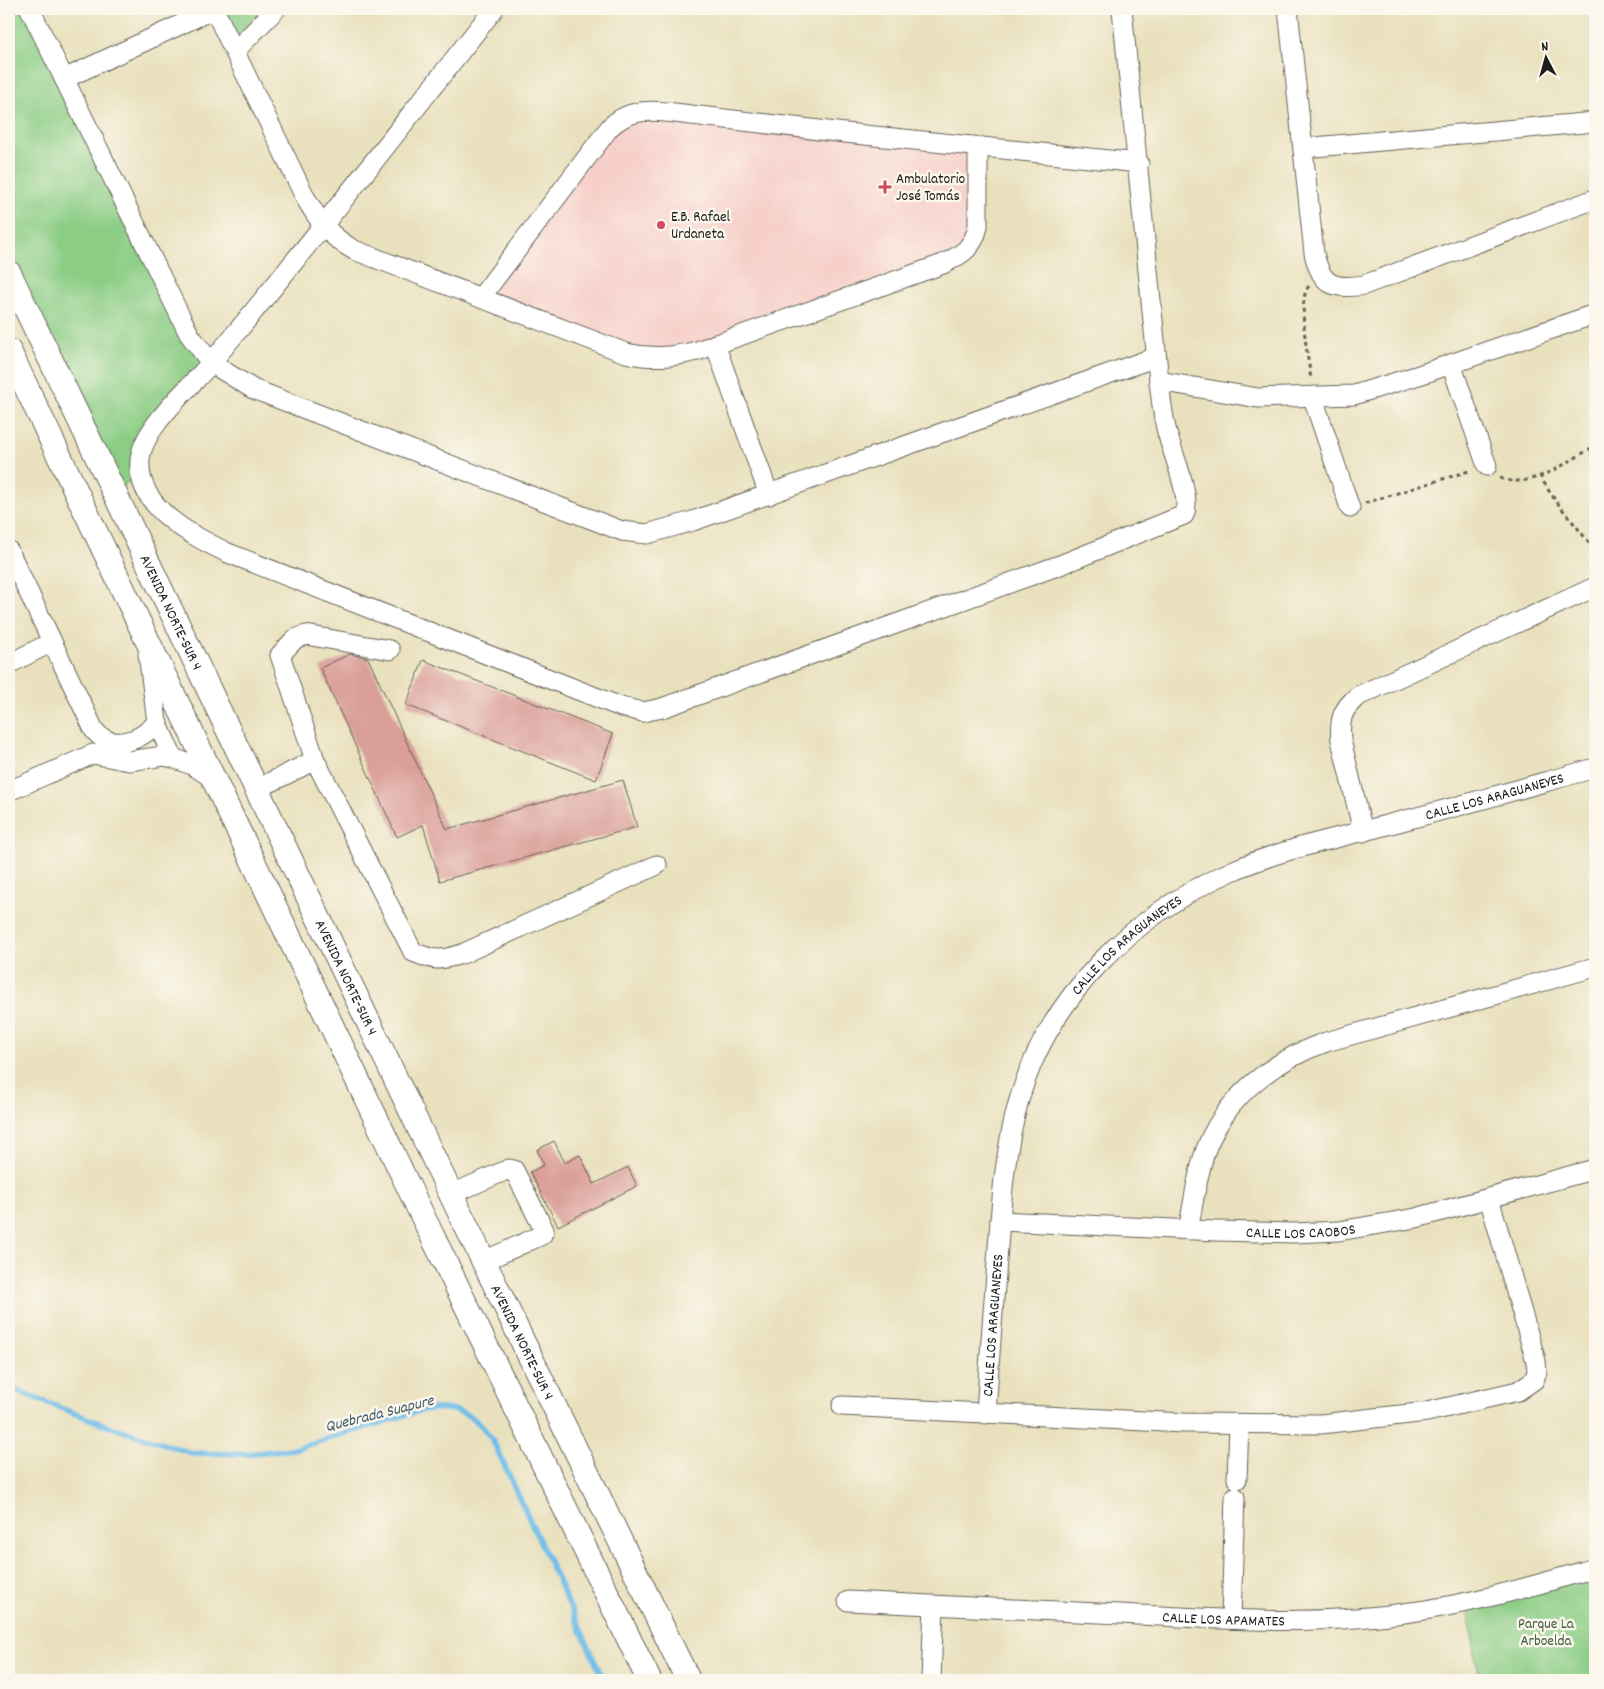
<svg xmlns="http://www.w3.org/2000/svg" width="1604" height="1689" font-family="Dekko,sans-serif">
  <rect width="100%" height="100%" fill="#fbf7ec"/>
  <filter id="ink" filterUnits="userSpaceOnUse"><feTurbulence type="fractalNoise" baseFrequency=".02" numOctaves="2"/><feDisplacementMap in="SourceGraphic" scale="10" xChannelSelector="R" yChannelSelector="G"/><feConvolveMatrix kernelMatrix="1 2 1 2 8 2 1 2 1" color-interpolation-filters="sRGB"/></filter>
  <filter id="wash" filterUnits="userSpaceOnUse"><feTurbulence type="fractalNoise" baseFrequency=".0096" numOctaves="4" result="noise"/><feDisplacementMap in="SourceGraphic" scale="20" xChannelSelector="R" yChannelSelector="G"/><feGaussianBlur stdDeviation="1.12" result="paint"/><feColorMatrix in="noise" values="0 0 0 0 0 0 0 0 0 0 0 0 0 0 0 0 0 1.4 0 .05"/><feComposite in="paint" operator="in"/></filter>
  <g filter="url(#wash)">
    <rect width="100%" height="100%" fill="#e9e1be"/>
    <path fill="#f7d0ca" d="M 626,116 L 978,147 L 970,247 L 662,357 L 481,297 Z"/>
    <g fill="#8bcd85" stroke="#547450">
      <path d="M 9,9 L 30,9 L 211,363 L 156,426 L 140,470 L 116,494 L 9,273 Z"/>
      <path d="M 214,9 L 276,9 L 235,51 Z"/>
      <path d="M 1595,1568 L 1595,1680 L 1480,1680 L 1466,1602 Z"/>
    </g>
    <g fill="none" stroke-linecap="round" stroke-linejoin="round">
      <path stroke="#70bdea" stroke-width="5.5" d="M 9,1388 L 105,1425 L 192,1453 L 245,1454 L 294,1449 L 422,1410 C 457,1405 478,1414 495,1445 L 604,1680"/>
    </g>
    <g id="blocks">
      <g fill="#da9f99">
        <path d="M 350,654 L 368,658 L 447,829 L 623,780 L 637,827 L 440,881 L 423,825 L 397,837 L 320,668 Z"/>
        <path d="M 423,660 L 613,734 L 596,780 L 406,705 Z"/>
        <path d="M 554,1141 L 565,1163 L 580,1155 L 594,1184 L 628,1167 L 637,1186 L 558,1226 L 530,1172 L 544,1165 L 537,1150 Z"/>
      </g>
    </g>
  </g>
  <g filter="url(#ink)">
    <use href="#blocks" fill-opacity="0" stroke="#646155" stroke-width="1"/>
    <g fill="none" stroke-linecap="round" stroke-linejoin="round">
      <g stroke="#646155" stroke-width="21">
        <g id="minor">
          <path d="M 30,9 L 189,334 L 211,363 L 253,389 L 622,531 L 647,534 L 693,521 L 1156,357"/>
          <path d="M 214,9 L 305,197 C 318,220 330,237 354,250 L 626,353 C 651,359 672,357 697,351 L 943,264 C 961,255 974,248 978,226 L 978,147"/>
          <path d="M 494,9 C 400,127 308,248 210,364 C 190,388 142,428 140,460 C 136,508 191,535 228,553 L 621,707 L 643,712 L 662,708 L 1060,565 L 1184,515 C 1193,498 1170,448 1166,428 C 1162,412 1161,397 1159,381 L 1122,9"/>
          <path d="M 1288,9 L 1314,253 C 1321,285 1333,290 1364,285 L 1595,199"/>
          <path d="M 235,51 L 276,9"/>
          <path d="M 64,79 L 214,9"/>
          <path d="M 1303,148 L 1595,122"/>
          <path d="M 481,297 L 610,127 C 627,111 644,110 666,112 L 845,133 L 1139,163"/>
          <path d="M 715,344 L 769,495"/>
          <path d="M 1451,364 L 1487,466"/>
          <path d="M 1159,381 L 1258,398 L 1354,395 L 1419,375 L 1595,314"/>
          <path d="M 1313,398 L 1350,508"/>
          <path d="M 9,551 L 94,730 C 112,753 142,740 157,722 L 148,654"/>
          <path d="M 390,650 L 306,635 L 295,639 L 280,655 L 315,760 L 413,952 C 435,961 439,961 462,954 L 657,865"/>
          <path d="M 9,664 L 52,642"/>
          <path d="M 157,722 L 173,758"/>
          <path d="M 257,789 L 315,760"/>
          <path d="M 9,791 L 93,754 L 129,761 L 164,756 L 173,758 L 192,765 L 214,779"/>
          <path d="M 1363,832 L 1341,740 C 1339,720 1342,709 1358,696 L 1595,587"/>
          <path d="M 452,1194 L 509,1169 L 514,1170 L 544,1230 L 542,1235 L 484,1261"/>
          <path id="s1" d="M 1000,1221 L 1217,1231 L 1294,1233 L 1339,1231 L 1416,1218 L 1595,1169"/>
          <path d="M 1188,1230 C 1194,1202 1197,1171 1208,1144 C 1230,1093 1275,1060 1326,1042 L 1595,967"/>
          <path d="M 842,1406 L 1184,1423 L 1321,1424 L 1427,1412 L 1518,1391 L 1534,1380 L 1537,1372 L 1536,1361 L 1489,1198"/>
          <path id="s2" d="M 986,1414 C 989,1363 993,1312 997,1261 C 1001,1207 1004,1152 1019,1100 C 1049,996 1134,914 1232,871 C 1284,848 1343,837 1398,822 C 1464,805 1530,786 1595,768"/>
          <path d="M 1237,1479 L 1239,1425"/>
          <path id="s3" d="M 848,1601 C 939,1605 1030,1609 1120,1614 C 1214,1619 1310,1626 1404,1613 C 1469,1605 1532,1586 1595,1568"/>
          <path d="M 1231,1619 L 1235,1497"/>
          <path d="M 931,1680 L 934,1605"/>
        </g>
      </g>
      <g stroke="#646155" stroke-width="26">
        <g id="major">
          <path id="s4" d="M 9,273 L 460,1213 L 688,1680"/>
          <path d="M 9,351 L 423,1217 L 649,1680"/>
        </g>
      </g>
      <g stroke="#646155" stroke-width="3" stroke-dasharray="4 4" stroke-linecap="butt">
        <path d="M 1309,286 C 1296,300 1309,360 1311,380"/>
        <path d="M 1540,475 C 1554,504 1578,525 1595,552"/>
        <path d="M 1500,478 C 1530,491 1570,460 1595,446"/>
        <path d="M 1365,503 L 1469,471"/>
      </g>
      <use href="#minor" stroke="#fff" stroke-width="19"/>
      <use href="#major" stroke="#fff" stroke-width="24"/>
    </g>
  </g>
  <g fill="#d1495b" stroke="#fbf7ec" stroke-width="2">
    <path d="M882.5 179.5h5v5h5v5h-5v5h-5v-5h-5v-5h5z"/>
    <circle cx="661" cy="225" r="5"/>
  </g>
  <g text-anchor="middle" stroke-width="5" stroke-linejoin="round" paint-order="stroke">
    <g font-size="15" fill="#1c1c1c" stroke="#fbf7ec" text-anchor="start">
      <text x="896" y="183">Ambulatorio<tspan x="896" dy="17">José Tomás</tspan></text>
      <text x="671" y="221">E.B. Rafael<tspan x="671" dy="17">Urdaneta</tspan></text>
    </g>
    <g font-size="15" fill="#1c1c1c" stroke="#fbf7ec">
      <text dy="5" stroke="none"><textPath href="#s4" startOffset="376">AVENIDA NORTE-SUR 4</textPath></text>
      <text dy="5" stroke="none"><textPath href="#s2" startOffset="912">CALLE LOS ARAGUANEYES</textPath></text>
      <text dy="5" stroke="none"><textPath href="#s2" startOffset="509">CALLE LOS ARAGUANEYES</textPath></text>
      <text dy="5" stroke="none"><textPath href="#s4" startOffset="781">AVENIDA NORTE-SUR 4</textPath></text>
      <text dy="5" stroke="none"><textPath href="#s1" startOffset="301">CALLE LOS CAOBOS</textPath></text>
      <text dy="5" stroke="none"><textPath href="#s2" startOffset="89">CALLE LOS ARAGUANEYES</textPath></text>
      <text dy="5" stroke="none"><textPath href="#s4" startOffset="1186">AVENIDA NORTE-SUR 4</textPath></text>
      <text dy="5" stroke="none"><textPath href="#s3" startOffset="376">CALLE LOS APAMATES</textPath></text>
    </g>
    <g font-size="15" fill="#435a41" stroke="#fbf7ec">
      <text x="1546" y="1628">Parque La<tspan x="1546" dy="17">Arboelda</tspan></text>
    </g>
    <g font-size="16" font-style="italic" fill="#3e5c6e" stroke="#fbf7ec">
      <text transform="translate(379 1412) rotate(-14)" y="6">Quebrada Suapure</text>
    </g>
  </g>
  <rect width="1604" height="1689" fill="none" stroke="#fbf7ec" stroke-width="30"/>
  <g transform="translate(1546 58) rotate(354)" stroke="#fbf7ec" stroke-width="4" paint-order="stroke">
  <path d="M0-4L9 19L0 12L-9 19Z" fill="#1c1c1c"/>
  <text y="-8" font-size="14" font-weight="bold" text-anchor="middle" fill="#1c1c1c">N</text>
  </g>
</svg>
